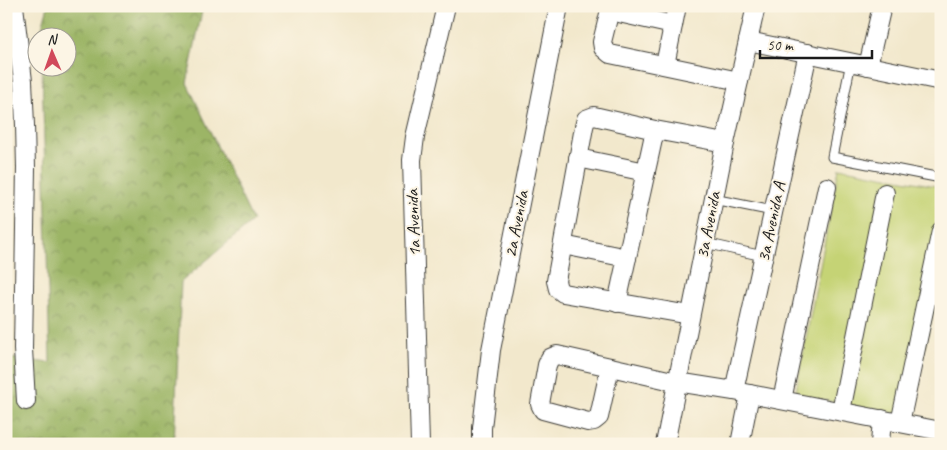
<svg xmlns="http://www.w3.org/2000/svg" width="947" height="450" font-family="Caveat,sans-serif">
  <defs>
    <pattern id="forest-crowns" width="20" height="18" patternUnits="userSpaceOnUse" patternTransform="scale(1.25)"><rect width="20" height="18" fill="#9cb566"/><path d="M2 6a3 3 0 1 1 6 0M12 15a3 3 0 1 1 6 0" fill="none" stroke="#7e9253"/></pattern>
  </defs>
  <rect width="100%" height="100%" fill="#fcf5e5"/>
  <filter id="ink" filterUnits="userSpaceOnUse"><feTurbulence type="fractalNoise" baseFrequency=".02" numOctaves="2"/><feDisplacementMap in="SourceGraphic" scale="10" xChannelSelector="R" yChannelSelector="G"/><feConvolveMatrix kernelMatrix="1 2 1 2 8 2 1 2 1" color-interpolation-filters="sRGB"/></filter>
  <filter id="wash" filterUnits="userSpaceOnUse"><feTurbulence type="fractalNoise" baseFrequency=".0096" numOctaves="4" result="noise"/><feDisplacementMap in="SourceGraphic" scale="20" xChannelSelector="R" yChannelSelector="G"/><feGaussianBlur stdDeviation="1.12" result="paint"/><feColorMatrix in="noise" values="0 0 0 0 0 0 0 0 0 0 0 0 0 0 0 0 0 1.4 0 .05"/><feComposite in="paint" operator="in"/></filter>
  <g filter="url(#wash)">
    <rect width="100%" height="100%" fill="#f2e8cc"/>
    <path fill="url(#forest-crowns)" stroke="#5c6841" d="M 48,6 L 203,6 L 187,83 L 253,221 L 181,282 L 174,444 L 6,444 L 6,308 L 10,358 L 50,363 L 42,68 L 68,68 L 68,38 L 41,37 L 41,31 Z"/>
    <path fill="#c5d374" stroke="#707848" d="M 839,168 L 941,187 L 941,276 L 909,416 L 795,395 Z"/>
  </g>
  <g filter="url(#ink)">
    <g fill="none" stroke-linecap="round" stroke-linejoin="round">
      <g stroke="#3c3b36" stroke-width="11">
        <g id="lane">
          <path d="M 851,62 L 832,157 L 941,178"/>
          <path d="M 713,199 L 773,211"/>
          <path d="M 705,243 L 763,256"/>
        </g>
      </g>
      <g stroke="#3c3b36" stroke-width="20">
        <g id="street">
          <path d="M 14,6 L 23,81 L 25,125 L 26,168 L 23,349 L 26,401"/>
          <path d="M 611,6 L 602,42 L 603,48 L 610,54 L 739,81"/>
          <path d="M 610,11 L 673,25"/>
          <path d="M 748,41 L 941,81"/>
          <path d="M 665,65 L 677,6"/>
          <path d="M 868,66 L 882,6"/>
          <path d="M 578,158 L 646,172"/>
          <path d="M 563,245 L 627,258"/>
          <path d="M 617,303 L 655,130"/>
          <path d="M 690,315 L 563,293 L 558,289 L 556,281 L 584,127 L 586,119 L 594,116 L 655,130 L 725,143"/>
          <path d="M 610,367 L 599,417 L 594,421 L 588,422 L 543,410 L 540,404 L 547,365 L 550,358 L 557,355 L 677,382 L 734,391 L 941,431"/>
          <path d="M 734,391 L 808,53"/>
          <path d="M 782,400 L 827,187"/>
          <path d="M 841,411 L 885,193"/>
          <path d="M 900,423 L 941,231"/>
          <path d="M 420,444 L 412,160 L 415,137 L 446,6"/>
          <path d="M 482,444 L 482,428 L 491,350 L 559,6"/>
          <path d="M 665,444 L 725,143 L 756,6"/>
          <path d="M 740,444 L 750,394"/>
          <path d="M 880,444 L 882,419"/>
        </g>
      </g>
      <use href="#lane" stroke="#fff" stroke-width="9"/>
      <use href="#street" stroke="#fff" stroke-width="18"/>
    </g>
  </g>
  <g text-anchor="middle" stroke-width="4" stroke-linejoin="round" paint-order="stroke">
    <g font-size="18" fill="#1c1c1c" stroke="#fcf5e5">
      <text transform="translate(771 222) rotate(-78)" y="6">3a Avenida A</text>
      <text transform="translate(413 223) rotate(-92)" y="6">1a Avenida</text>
      <text transform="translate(516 224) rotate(-79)" y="6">2a Avenida</text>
      <text transform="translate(708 225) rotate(-79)" y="6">3a Avenida</text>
    </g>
  </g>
  <rect width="947" height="450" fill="none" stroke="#fcf5e5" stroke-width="25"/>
  <g transform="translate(52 52) rotate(358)"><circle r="24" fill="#fcf5e5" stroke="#a29e95"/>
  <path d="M0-4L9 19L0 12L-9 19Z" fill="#d1495b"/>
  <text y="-8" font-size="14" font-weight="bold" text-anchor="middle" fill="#1c1c1c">N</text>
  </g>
  <path d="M760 50v8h112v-8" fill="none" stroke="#1c1c1c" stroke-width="2.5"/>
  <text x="767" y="50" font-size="15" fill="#1c1c1c" stroke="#fcf5e5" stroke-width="4" paint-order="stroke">50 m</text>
</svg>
